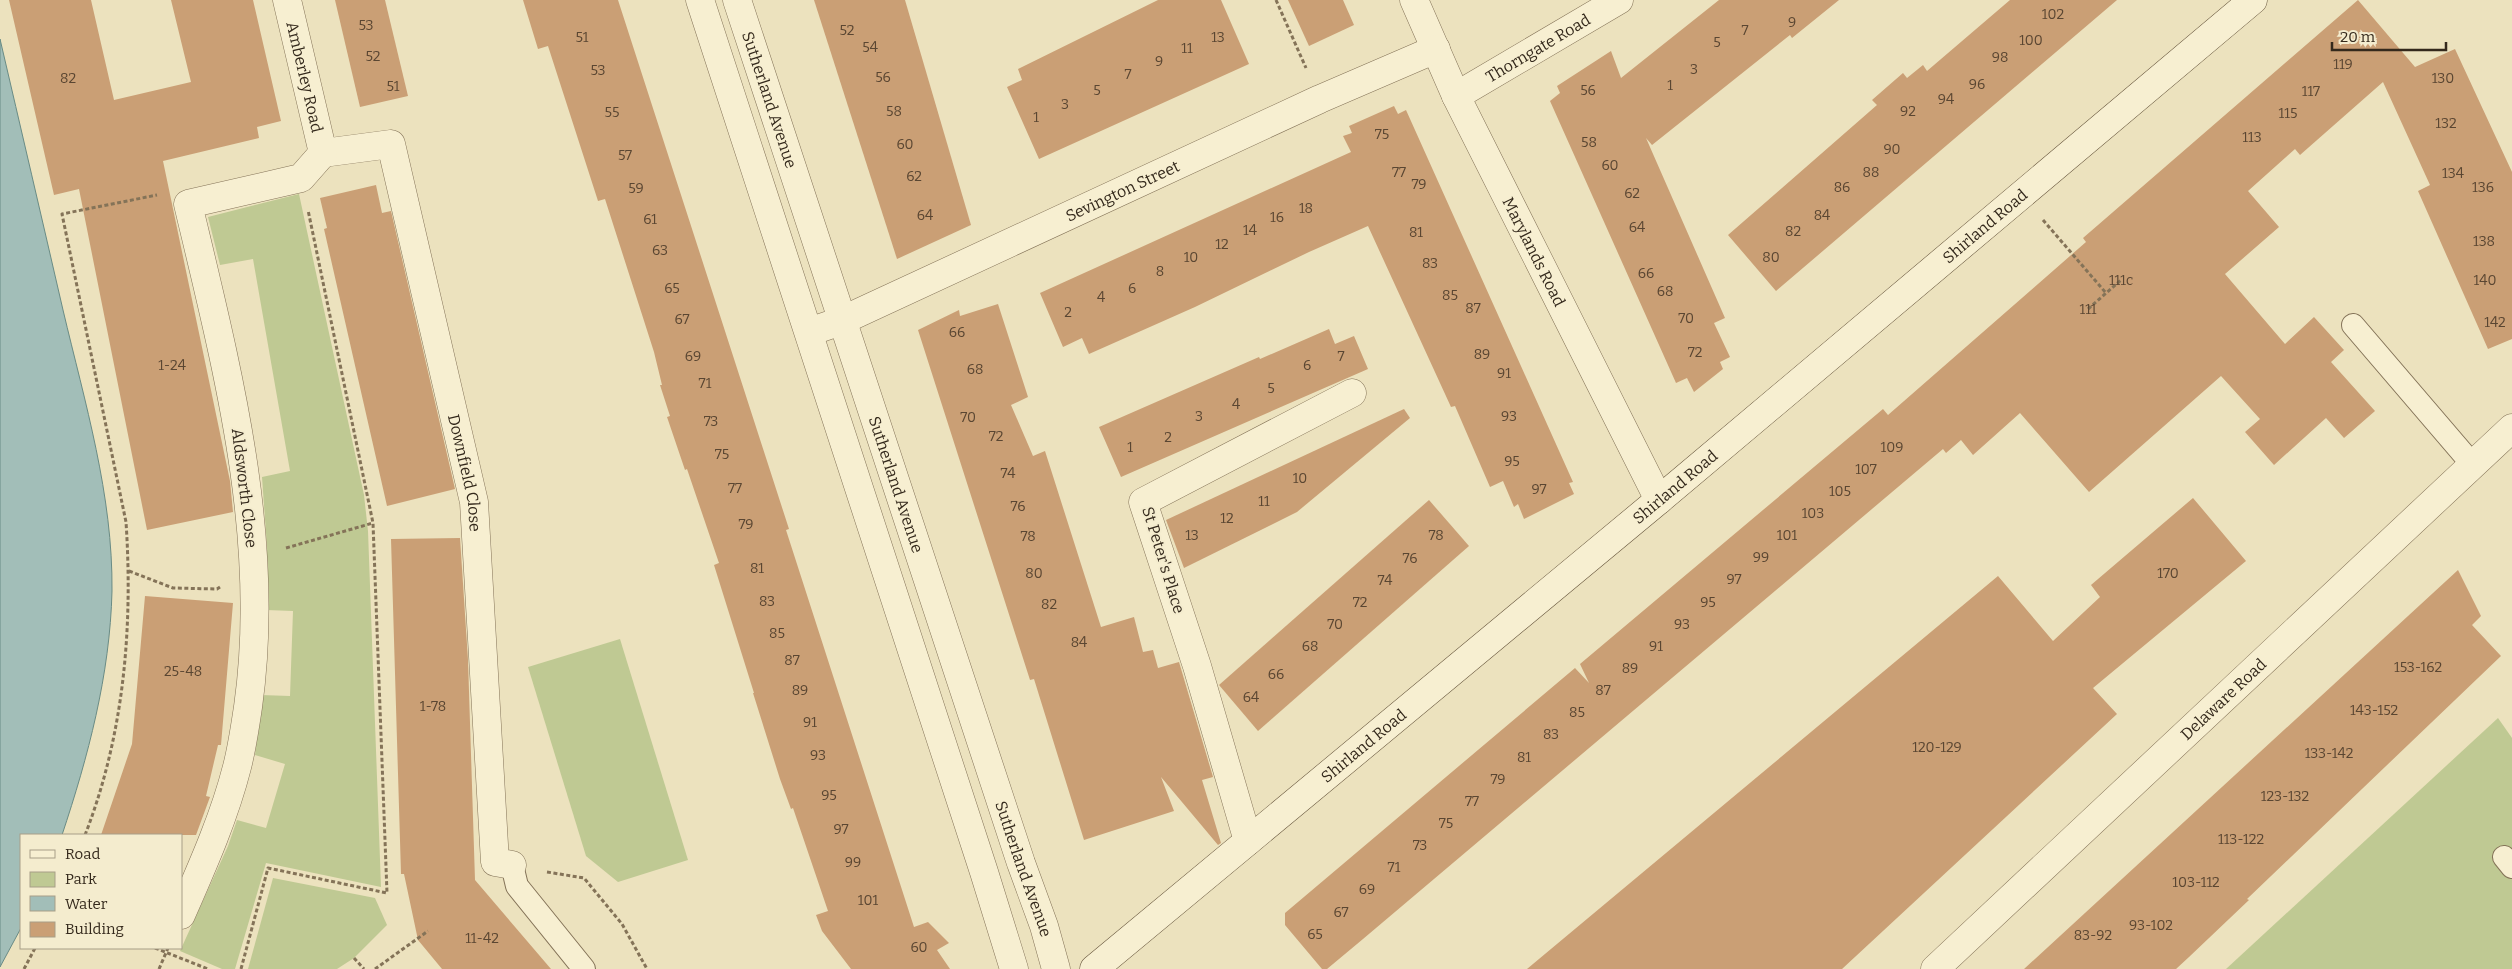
<svg xmlns="http://www.w3.org/2000/svg" width="2512" height="969" font-family="Bitter,serif">
  <rect width="100%" height="100%" fill="#ece2be"/>
  <g fill="#bfc993">
    <path d="M 299,194 L 364,495 L 368,531 L 381,887 L 266,863 L 235,969 L 222,969 L 180,951 L 228,846 L 237,820 L 266,828 L 285,764 L 255,755 L 261,695 L 290,696 L 293,611 L 266,610 L 267,547 L 262,477 L 290,471 L 253,259 L 220,265 L 208,217 Z"/>
    <path d="M 620,639 L 688,860 L 618,882 L 586,856 L 528,667 Z"/>
    <path d="M 2498,718 L 2512,738 L 2512,969 L 2226,969 Z"/>
    <path d="M 273,878 L 375,898 L 387,925 L 354,958 L 337,969 L 248,969 Z"/>
  </g>
  <path fill="#a2beb8" stroke="#698b85" d="M 0,39 C 21,129 42,219 63,310 C 85,403 113,495 112,591 C 110,675 88,757 62,835 L 21,835 L 21,928 L 0,967 Z"/>
  <g fill="#ca9f75">
    <path d="M 9,0 L 91,0 L 114,100 L 191,82 L 171,0 L 253,0 L 281,121 L 257,127 L 259,138 L 163,161 L 230,481 L 233,512 L 147,530 L 79,189 L 54,195 Z"/>
    <path d="M 335,0 L 385,0 L 408,96 L 360,107 Z"/>
    <path d="M 523,0 L 618,0 L 789,529 L 786,530 L 914,927 L 928,922 L 949,943 L 937,950 L 950,969 L 851,969 L 822,931 L 816,915 L 828,911 L 793,808 L 791,809 L 780,779 L 753,693 L 754,693 L 714,565 L 719,563 L 687,469 L 685,470 L 667,417 L 670,416 L 660,385 L 662,385 L 654,352 L 605,199 L 598,201 L 548,46 L 538,49 Z"/>
    <path d="M 814,0 L 905,0 L 971,225 L 897,259 Z"/>
    <path d="M 1158,0 L 1221,0 L 1249,64 L 1039,159 L 1007,87 L 1022,80 L 1018,69 Z"/>
    <path d="M 1288,0 L 1343,0 L 1354,25 L 1309,46 Z"/>
    <path d="M 1719,0 L 1839,0 L 1792,38 L 1790,35 L 1652,145 L 1646,138 L 1725,318 L 1714,323 L 1730,357 L 1720,362 L 1723,369 L 1694,392 L 1687,378 L 1676,383 L 1550,101 L 1560,93 L 1557,86 L 1611,51 L 1621,78 Z"/>
    <path d="M 2010,0 L 2117,0 L 1776,291 L 1728,235 L 1877,105 L 1872,100 L 1903,73 L 1907,78 L 1923,65 L 1927,71 Z"/>
    <path d="M 2358,0 L 2415,67 L 2455,49 L 2512,172 L 2512,339 L 2488,349 L 2418,191 L 2430,185 L 2383,82 L 2300,155 L 2295,149 L 2248,191 L 2279,227 L 2225,274 L 2285,344 L 2314,317 L 2344,350 L 2331,362 L 2375,411 L 2344,438 L 2326,418 L 2274,465 L 2245,432 L 2260,419 L 2221,376 L 2089,492 L 2020,413 L 1973,455 L 1961,440 L 1946,453 L 1943,449 L 1363,939 L 1327,969 L 1322,969 L 1285,925 L 1285,913 L 1575,668 L 1589,683 L 1580,664 L 1883,409 L 1888,415 L 2086,242 L 2083,238 Z"/>
    <path d="M 1394,106 L 1398,114 L 1406,110 L 1573,482 L 1569,483 L 1574,494 L 1524,519 L 1518,504 L 1514,507 L 1503,481 L 1490,487 L 1455,406 L 1451,407 L 1368,226 L 1309,252 L 1195,307 L 1089,354 L 1082,338 L 1063,347 L 1040,293 L 1351,152 L 1343,136 L 1352,133 L 1349,126 Z"/>
    <path d="M 376,185 L 382,213 L 391,211 L 455,489 L 387,506 L 324,229 L 327,228 L 320,198 Z"/>
    <path d="M 998,304 L 1028,397 L 1011,405 L 1033,456 L 1045,451 L 1101,627 L 1134,617 L 1143,652 L 1153,650 L 1158,668 L 1179,662 L 1213,777 L 1202,780 L 1221,843 L 1218,845 L 1161,777 L 1174,811 L 1084,840 L 1034,679 L 1030,680 L 918,330 L 959,310 L 960,316 Z"/>
    <path d="M 1329,329 L 1335,344 L 1354,336 L 1368,369 L 1121,477 L 1099,427 L 1259,357 L 1260,359 Z"/>
    <path d="M 1404,409 L 1410,418 L 1297,512 L 1184,568 L 1166,520 Z"/>
    <path d="M 2193,498 L 2246,561 L 2093,688 L 2117,714 L 1842,969 L 1527,969 L 1998,576 L 2053,641 L 2100,597 L 2091,585 Z"/>
    <path d="M 1429,500 L 1469,546 L 1258,731 L 1219,685 Z"/>
    <path d="M 460,538 L 468,660 L 475,880 L 551,969 L 442,969 L 418,940 L 404,874 L 401,874 L 391,539 Z"/>
    <path d="M 2458,570 L 2481,616 L 2472,625 L 2501,656 L 2247,899 L 2249,900 L 2189,957 L 2176,969 L 2024,969 Z"/>
    <path d="M 145,596 L 233,603 L 221,745 L 218,745 L 206,796 L 210,797 L 196,835 L 101,835 L 132,744 Z"/>
  </g>
  <g fill="none" stroke-linecap="round" stroke-linejoin="round">
    <g stroke="#847358" stroke-width="24">
      <g id="service">
        <path d="M 2353,325 L 2472,464"/>
        <path d="M 2504,857 L 2512,867"/>
        <path d="M 512,865 L 517,886 L 584,969"/>
      </g>
    </g>
    <g stroke="#847358" stroke-width="29">
      <g id="minor">
        <path id="s1" d="M 287,0 L 323,153"/>
        <path id="s2" d="M 1414,0 L 1456,96 L 1659,500"/>
        <path id="s3" d="M 1456,96 L 1619,0"/>
        <path id="s4" d="M 323,153 L 391,144 L 474,502 L 495,862 L 512,865"/>
        <path id="s5" d="M 809,332 L 841,321 L 1320,99 L 1436,49"/>
        <path d="M 1248,841 L 1197,666 L 1143,502 L 1352,393"/>
        <path d="M 181,915 C 202,867 224,818 237,767 C 242,748 245,727 248,707 C 272,537 227,368 188,204 L 301,178 L 323,153"/>
        <path id="s6" d="M 1935,969 L 2512,428"/>
      </g>
    </g>
    <g stroke="#847358" stroke-width="29">
      <g id="tertiary">
        <path d="M 700,0 L 984,872 L 1014,969"/>
        <path id="s7" d="M 737,0 L 1021,863 L 1044,926 L 1056,969"/>
      </g>
    </g>
    <g stroke="#65543b" stroke-width="29">
      <g id="secondary">
        <path id="s8" d="M 1094,969 L 1659,500 L 2253,0"/>
      </g>
    </g>
    <g stroke="#847358" stroke-width="3" stroke-dasharray="4 2.5" stroke-linecap="butt">
      <path d="M 1276,0 L 1306,68"/>
      <path d="M 2043,220 L 2106,293"/>
      <path d="M 2088,309 L 2121,280"/>
      <path d="M 286,548 L 373,523"/>
      <path d="M 129,571 L 173,588 L 217,589 L 220,587"/>
      <path d="M 85,835 C 124,735 133,628 126,522 L 62,214 L 157,195"/>
      <path d="M 547,872 L 584,878 L 622,924 L 647,969"/>
      <path d="M 155,948 L 208,969"/>
      <path d="M 354,958 L 364,969"/>
      <path d="M 24,969 L 35,948"/>
      <path d="M 159,969 L 168,948"/>
      <path d="M 241,969 L 268,868 L 387,893 L 373,523 L 308,210"/>
      <path d="M 375,969 L 428,931"/>
    </g>
    <use href="#service" stroke="#f7efd1" stroke-width="22"/>
    <use href="#minor" stroke="#f7efd1" stroke-width="28"/>
    <use href="#tertiary" stroke="#f7efd1" stroke-width="28"/>
    <use href="#secondary" stroke="#f7efd1" stroke-width="28"/>
  </g>
  <g text-anchor="middle" stroke-width="4" stroke-linejoin="round" paint-order="stroke">
    <g font-size="14" fill="#5a4632">
      <text x="2053" y="19">102</text>
      <text x="1792" y="27">9</text>
      <text x="366" y="30">53</text>
      <text x="847" y="35">52</text>
      <text x="1745" y="35">7</text>
      <text x="582" y="42">51</text>
      <text x="1218" y="42">13</text>
      <text x="2031" y="45">100</text>
      <text x="1717" y="47">5</text>
      <text x="870" y="52">54</text>
      <text x="1187" y="53">11</text>
      <text x="373" y="61">52</text>
      <text x="2000" y="62">98</text>
      <text x="1159" y="66">9</text>
      <text x="2343" y="69">119</text>
      <text x="1694" y="74">3</text>
      <text x="598" y="75">53</text>
      <text x="1128" y="79">7</text>
      <text x="883" y="82">56</text>
      <text x="68" y="83">82</text>
      <text x="2443" y="83">130</text>
      <text x="1977" y="89">96</text>
      <text x="1670" y="90">1</text>
      <text x="393" y="91">51</text>
      <text x="1097" y="95">5</text>
      <text x="1588" y="95">56</text>
      <text x="2311" y="96">117</text>
      <text x="1946" y="104">94</text>
      <text x="1065" y="109">3</text>
      <text x="894" y="116">58</text>
      <text x="1908" y="116">92</text>
      <text x="612" y="117">55</text>
      <text x="2288" y="118">115</text>
      <text x="1036" y="122">1</text>
      <text x="2446" y="128">132</text>
      <text x="1382" y="139">75</text>
      <text x="2252" y="142">113</text>
      <text x="1589" y="147">58</text>
      <text x="905" y="149">60</text>
      <text x="1892" y="154">90</text>
      <text x="625" y="160">57</text>
      <text x="1610" y="170">60</text>
      <text x="1399" y="177">77</text>
      <text x="1871" y="177">88</text>
      <text x="2453" y="178">134</text>
      <text x="914" y="181">62</text>
      <text x="1419" y="189">79</text>
      <text x="1842" y="192">86</text>
      <text x="2483" y="192">136</text>
      <text x="636" y="193">59</text>
      <text x="1632" y="198">62</text>
      <text x="1306" y="213">18</text>
      <text x="925" y="220">64</text>
      <text x="1822" y="220">84</text>
      <text x="1277" y="222">16</text>
      <text x="650" y="224">61</text>
      <text x="1637" y="232">64</text>
      <text x="1250" y="235">14</text>
      <text x="1793" y="236">82</text>
      <text x="1416" y="237">81</text>
      <text x="2484" y="246">138</text>
      <text x="1222" y="249">12</text>
      <text x="660" y="255">63</text>
      <text x="1191" y="262">10</text>
      <text x="1771" y="262">80</text>
      <text x="1430" y="268">83</text>
      <text x="1160" y="276">8</text>
      <text x="1646" y="278">66</text>
      <text x="2121" y="285">111c</text>
      <text x="2485" y="285">140</text>
      <text x="672" y="293">65</text>
      <text x="1132" y="293">6</text>
      <text x="1665" y="296">68</text>
      <text x="1450" y="300">85</text>
      <text x="1101" y="302">4</text>
      <text x="1473" y="313">87</text>
      <text x="2088" y="314">111</text>
      <text x="1068" y="317">2</text>
      <text x="1686" y="323">70</text>
      <text x="682" y="324">67</text>
      <text x="2495" y="327">142</text>
      <text x="957" y="337">66</text>
      <text x="1695" y="357">72</text>
      <text x="1482" y="359">89</text>
      <text x="693" y="361">69</text>
      <text x="1341" y="361">7</text>
      <text x="172" y="370">1-24</text>
      <text x="1307" y="370">6</text>
      <text x="975" y="374">68</text>
      <text x="1504" y="378">91</text>
      <text x="705" y="388">71</text>
      <text x="1271" y="393">5</text>
      <text x="1236" y="409">4</text>
      <text x="1199" y="421">3</text>
      <text x="1509" y="421">93</text>
      <text x="968" y="422">70</text>
      <text x="711" y="426">73</text>
      <text x="996" y="441">72</text>
      <text x="1168" y="442">2</text>
      <text x="1130" y="452">1</text>
      <text x="1892" y="452">109</text>
      <text x="722" y="459">75</text>
      <text x="1512" y="466">95</text>
      <text x="1866" y="474">107</text>
      <text x="1008" y="478">74</text>
      <text x="1300" y="483">10</text>
      <text x="735" y="493">77</text>
      <text x="1539" y="494">97</text>
      <text x="1840" y="496">105</text>
      <text x="1264" y="506">11</text>
      <text x="1018" y="511">76</text>
      <text x="1813" y="518">103</text>
      <text x="1227" y="523">12</text>
      <text x="746" y="529">79</text>
      <text x="1192" y="540">13</text>
      <text x="1436" y="540">78</text>
      <text x="1787" y="540">101</text>
      <text x="1028" y="541">78</text>
      <text x="1761" y="562">99</text>
      <text x="1410" y="563">76</text>
      <text x="757" y="573">81</text>
      <text x="1034" y="578">80</text>
      <text x="2168" y="578">170</text>
      <text x="1734" y="584">97</text>
      <text x="1385" y="585">74</text>
      <text x="767" y="606">83</text>
      <text x="1360" y="607">72</text>
      <text x="1708" y="607">95</text>
      <text x="1049" y="609">82</text>
      <text x="1335" y="629">70</text>
      <text x="1682" y="629">93</text>
      <text x="777" y="638">85</text>
      <text x="1079" y="647">84</text>
      <text x="1310" y="651">68</text>
      <text x="1656" y="651">91</text>
      <text x="792" y="665">87</text>
      <text x="2418" y="672">153-162</text>
      <text x="1630" y="673">89</text>
      <text x="183" y="676">25-48</text>
      <text x="1276" y="679">66</text>
      <text x="800" y="695">89</text>
      <text x="1603" y="695">87</text>
      <text x="1251" y="702">64</text>
      <text x="433" y="711">1-78</text>
      <text x="2374" y="715">143-152</text>
      <text x="1577" y="717">85</text>
      <text x="810" y="727">91</text>
      <text x="1551" y="739">83</text>
      <text x="1937" y="752">120-129</text>
      <text x="2329" y="758">133-142</text>
      <text x="818" y="760">93</text>
      <text x="1524" y="762">81</text>
      <text x="1498" y="784">79</text>
      <text x="829" y="800">95</text>
      <text x="2285" y="801">123-132</text>
      <text x="1472" y="806">77</text>
      <text x="1446" y="828">75</text>
      <text x="841" y="834">97</text>
      <text x="2241" y="844">113-122</text>
      <text x="1420" y="850">73</text>
      <text x="853" y="867">99</text>
      <text x="1394" y="872">71</text>
      <text x="2196" y="887">103-112</text>
      <text x="1367" y="894">69</text>
      <text x="868" y="905">101</text>
      <text x="1341" y="917">67</text>
      <text x="2151" y="930">93-102</text>
      <text x="1315" y="939">65</text>
      <text x="2093" y="940">83-92</text>
      <text x="482" y="943">11-42</text>
      <text x="919" y="952">60</text>
    </g>
    <g font-size="16" fill="#34291c" stroke="#f4ecce">
      <text dy="6" stroke="none"><textPath href="#s3" startOffset="95">Thorngate Road</textPath></text>
      <text dy="6" stroke="none"><textPath href="#s1" startOffset="79">Amberley Road</textPath></text>
      <text dy="6" stroke="none"><textPath href="#s7" startOffset="105">Sutherland Avenue</textPath></text>
      <text dy="6" stroke="none"><textPath href="#s5" startOffset="344">Sevington Street</textPath></text>
      <text dy="6" stroke="none"><textPath href="#s8" startOffset="1160">Shirland Road</textPath></text>
      <text dy="6" stroke="none"><textPath href="#s2" startOffset="279">Marylands Road</textPath></text>
      <text dy="6" stroke="none"><textPath href="#s4" startOffset="406">Downfield Close</textPath></text>
      <text dy="6" stroke="none"><textPath href="#s7" startOffset="510">Sutherland Avenue</textPath></text>
      <text dy="6" stroke="none"><textPath href="#s8" startOffset="755">Shirland Road</textPath></text>
      <text transform="translate(245 488) rotate(83)" y="6">Aldsworth Close</text>
      <text transform="translate(1164 560) rotate(73)" y="6">St Peter's Place</text>
      <text dy="6" stroke="none"><textPath href="#s6" startOffset="395">Delaware Road</textPath></text>
      <text dy="6" stroke="none"><textPath href="#s8" startOffset="350">Shirland Road</textPath></text>
      <text dy="6" stroke="none"><textPath href="#s7" startOffset="915">Sutherland Avenue</textPath></text>
    </g>
  </g>
  <rect x="20" y="834" width="162" height="115" fill="#f4ecce" stroke="#a79e87"/>
  <rect x="30" y="850" width="25" height="8" fill="#f7efd1" stroke="#a79e87"/>
  <text x="65" y="859" font-size="15" fill="#34291c">Road</text>
  <rect x="30" y="872" width="25" height="15" fill="#bfc993" stroke="#a79e87"/>
  <text x="65" y="884" font-size="15" fill="#34291c">Park</text>
  <rect x="30" y="896" width="25" height="15" fill="#a2beb8" stroke="#a79e87"/>
  <text x="65" y="909" font-size="15" fill="#34291c">Water</text>
  <rect x="30" y="922" width="25" height="15" fill="#ca9f75" stroke="#a79e87"/>
  <text x="65" y="934" font-size="15" fill="#34291c">Building</text>
  <path d="M2332 42v8h114v-8" fill="none" stroke="#34291c" stroke-width="2.5"/>
  <text x="2340" y="42" font-size="15" fill="#34291c" stroke="#f4ecce" stroke-width="4" paint-order="stroke">20 m</text>
</svg>
